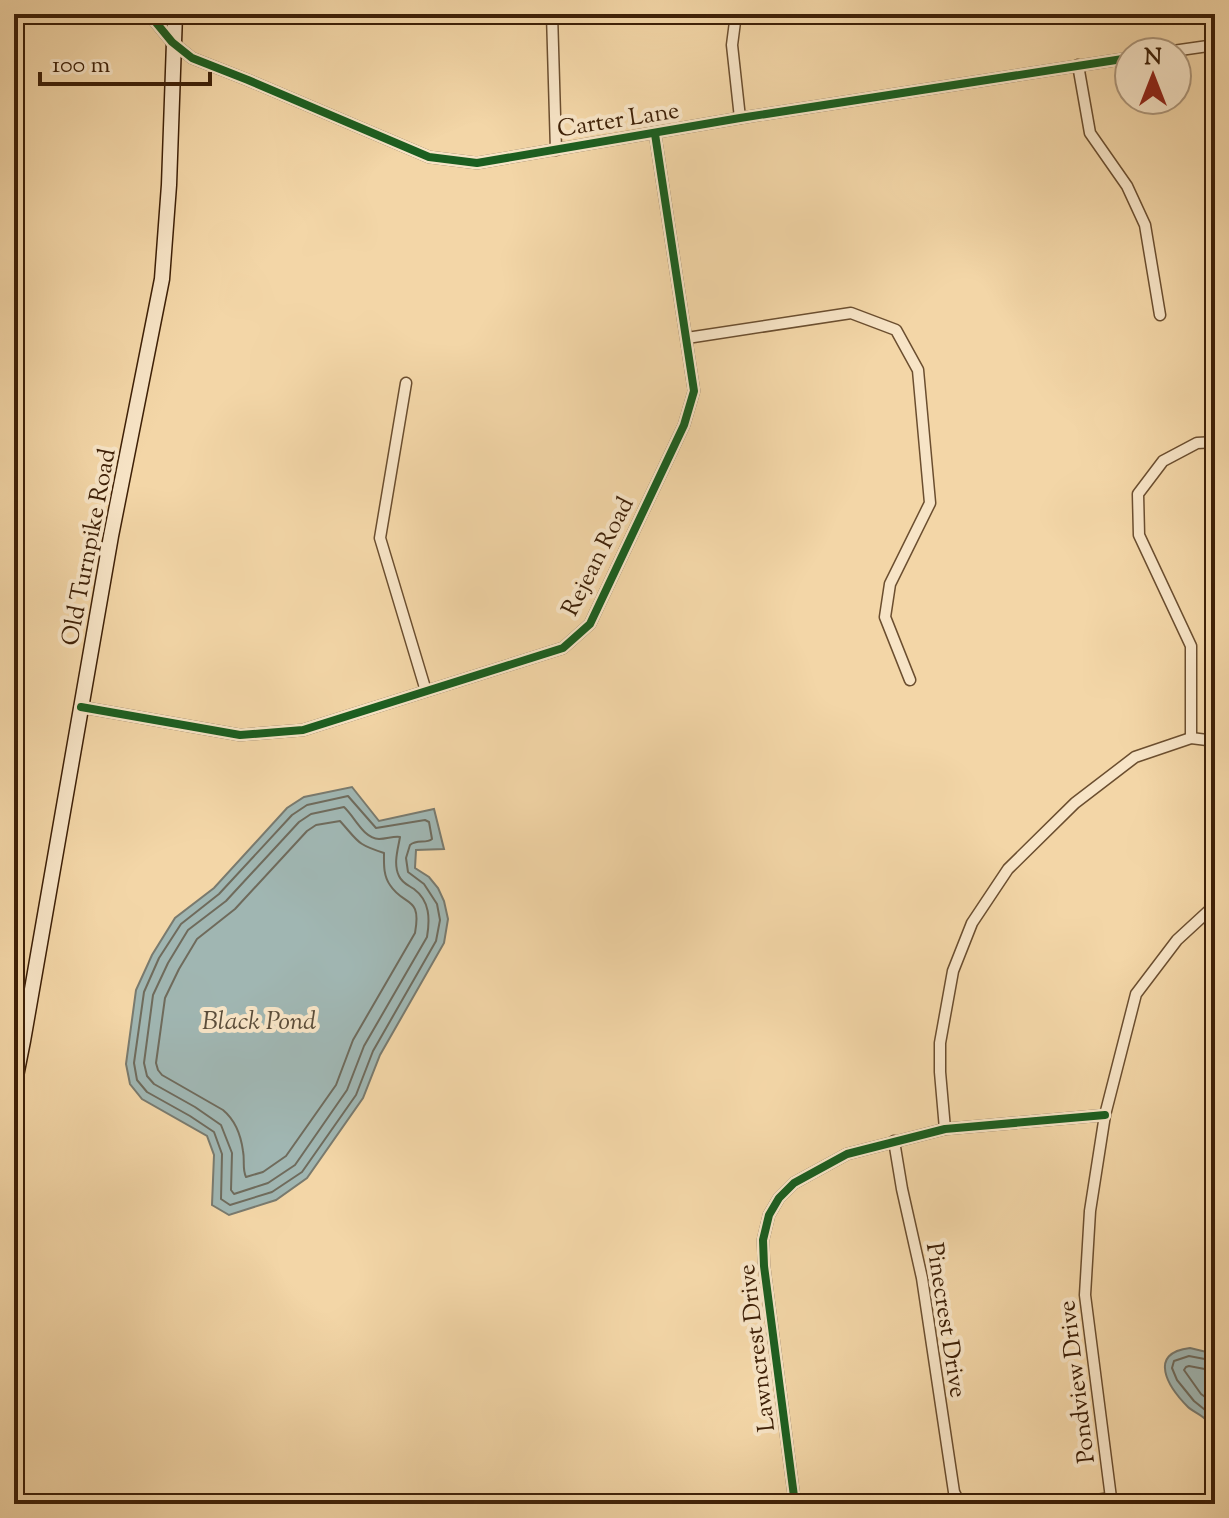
<svg xmlns="http://www.w3.org/2000/svg" width="1229" height="1518" font-family="'Sorts Mill Goudy',serif">
  <rect width="100%" height="100%" fill="#f3d6a7"/>
  <filter id="stains"><feTurbulence type="fractalNoise" baseFrequency=".0025" numOctaves="4"/><feColorMatrix values="0 0 0 0 .2 0 0 0 0 .09 0 0 0 0 .02 0 0 0 .5 -.17"/></filter>
  <radialGradient id="worn" r=".72"><stop offset=".6" stop-color="#630" stop-opacity="0"/><stop offset="1" stop-color="#630" stop-opacity=".3"/></radialGradient>
  <g fill="#a0b6b2" stroke="#797a6e" stroke-width="2">
    <path d="M 352,787 L 379,821 L 434,809 L 444,849 L 416,850 L 415,868 L 429,877 L 438,888 L 444,901 L 448,919 L 444,943 L 380,1055 L 363,1098 L 307,1178 L 276,1200 L 229,1215 L 212,1205 L 214,1155 L 207,1136 L 142,1099 L 130,1084 L 126,1064 L 136,990 L 152,955 L 175,918 L 214,888 L 287,808 L 304,797 Z"/>
    <path d="M 1190,1348 L 1215,1354 L 1215,1439 C 1213,1434 1212,1426 1208,1422 C 1203,1415 1193,1412 1188,1407 C 1168,1387 1147,1353 1190,1348 Z"/>
  </g>
  <g fill="none" stroke-linecap="round" stroke-linejoin="round">
    <g stroke="#6f6b5c" stroke-width="2">
      <path d="M 348,796 L 376,828 L 425,820 L 429,822 L 432,839 C 426,844 417,839 410,845 L 406,858 L 408,872 L 424,884 L 437,904 L 440,920 L 436,941 L 373,1051 L 356,1095 L 302,1172 L 272,1192 L 230,1205 L 221,1199 L 222,1154 L 214,1132 L 190,1116 L 147,1092 L 137,1080 L 134,1063 L 144,992 L 159,958 L 181,924 L 219,894 L 292,815 L 307,805 Z"/>
      <path d="M 344,807 C 355,817 363,838 379,839 C 387,839 393,836 400,837 C 398,849 393,864 399,876 C 402,883 408,885 414,889 C 430,901 430,919 427,937 L 364,1046 L 347,1090 L 295,1165 L 268,1183 L 234,1194 L 231,1190 L 232,1153 L 221,1125 L 195,1107 L 154,1084 L 147,1076 L 144,1063 L 153,995 L 168,963 L 188,930 L 226,901 L 299,822 L 311,814 Z"/>
      <path d="M 340,821 C 359,842 356,844 384,853 C 384,863 383,875 390,885 C 404,907 422,895 415,933 L 353,1040 L 336,1085 L 286,1156 L 263,1172 L 246,1177 C 242,1169 245,1161 243,1151 C 241,1136 235,1120 223,1110 L 162,1075 L 158,1070 L 156,1063 L 165,998 L 179,969 L 197,939 L 235,909 L 307,831 L 316,825 Z"/>
      <path d="M 1215,1361 L 1189,1356 L 1174,1361 L 1172,1368 L 1177,1380 L 1194,1401 L 1215,1418"/>
      <path d="M 1215,1371 L 1189,1366 L 1186,1367 L 1184,1370 L 1201,1394 L 1215,1404"/>
    </g>
    <g stroke="#6b4e2f" stroke-width="13">
      <g id="minor">
        <path d="M 149,14 L 172,42 L 192,58 L 248,80 L 429,157 L 477,163 L 740,118 L 1129,58"/>
        <path d="M 552,14 L 556,150"/>
        <path d="M 736,14 L 732,45 L 740,118"/>
        <path d="M 1166,52 L 1215,45"/>
        <path d="M 1078,65 L 1090,133 L 1127,186 L 1145,225 L 1160,315"/>
        <path d="M 687,338 L 851,313 L 896,330 L 918,370 L 930,503 L 890,584 L 885,617 L 910,680"/>
        <path d="M 406,383 L 380,538 L 426,691"/>
        <path d="M 81,707 L 240,735 L 303,730 L 563,648 L 590,624 L 684,425 L 694,391 L 655,134"/>
        <path d="M 1191,738 L 1191,646 L 1139,535 L 1138,494 L 1163,461 L 1197,443 L 1215,442"/>
        <path d="M 945,1129 L 940,1072 L 940,1043 L 953,971 L 972,923 L 1008,869 L 1075,803 L 1135,757 L 1191,738 L 1215,741"/>
        <path d="M 894,1141 L 902,1189 L 922,1278 L 954,1492 L 960,1504"/>
        <path d="M 795,1504 L 764,1266 L 763,1240 L 769,1215 L 779,1198 L 794,1183 L 847,1154 L 945,1129 L 1105,1115"/>
        <path d="M 1067,1504 L 1111,1498"/>
        <path d="M 1114,1504 L 1111,1498 L 1085,1295 L 1090,1211 L 1105,1115 L 1136,994 L 1177,940 L 1215,905"/>
      </g>
    </g>
    <g stroke="#3e2007" stroke-width="17">
      <path id="secondary" d="M 14,1086 L 23,1041 L 111,536 L 162,279 L 169,185 L 175,14"/>
    </g>
    <use href="#minor" stroke="#f7e4c6" stroke-width="10"/>
    <use href="#secondary" stroke="#f7e4c6" stroke-width="14"/>
    <g stroke="#f7e4c6" stroke-width="13">
      <g id="cycleway">
        <path d="M 149,14 L 172,42 L 192,58 L 248,80 L 429,157 L 477,163 L 740,118 L 1129,58"/>
        <path d="M 81,707 L 240,735 L 303,730 L 563,648 L 590,624 L 684,425 L 694,391 L 655,134"/>
        <path d="M 795,1504 L 764,1266 L 763,1240 L 769,1215 L 779,1198 L 794,1183 L 847,1154 L 945,1129 L 1105,1115"/>
      </g>
    </g>
    <use href="#cycleway" stroke="#1b5e20" stroke-width="8"/>
  </g>
  <g text-anchor="middle" stroke-width="8" stroke-linejoin="round" paint-order="stroke">
    <g font-size="24" fill="#3e2007" stroke="#f7e4c6">
      <text transform="translate(618 119) rotate(-9)" y="8">Carter Lane</text>
      <text transform="translate(88 547) rotate(-79)" y="8">Old Turnpike Road</text>
      <text transform="translate(597 556) rotate(-63)" y="8">Rejean Road</text>
      <text transform="translate(947 1320) rotate(81)" y="8">Pinecrest Drive</text>
      <text transform="translate(756 1348) rotate(-97)" y="8">Lawncrest Drive</text>
      <text transform="translate(1076 1382) rotate(-97)" y="8">Pondview Drive</text>
    </g>
    <g font-size="26" font-style="italic" fill="#5b4d3a" stroke="#f7e4c6">
      <text x="259" y="1029">Black Pond</text>
    </g>
  </g>
  <rect width="1229" height="1518" fill="none" stroke="#f3d6a7" stroke-width="48"/>
  <rect x="16" y="16" width="1197" height="1486" fill="none" stroke="#3e2007" stroke-width="4"/>
  <rect x="24" y="24" width="1181" height="1470" fill="none" stroke="#3e2007" stroke-width="2"/>
  <g transform="translate(1153 76)"><circle r="38" fill="#f7e4c6" stroke="#ad967a" stroke-width="2"/>
  <path d="M0-6L14 30L0 20L-14 30Z" fill="#8f2418"/>
  <text y="-12" font-size="22" font-weight="bold" text-anchor="middle" fill="#3e2007">N</text>
  </g>
  <path d="M40 72v12h170v-12" fill="none" stroke="#3e2007" stroke-width="4"/>
  <text x="52" y="72" font-size="24" fill="#3e2007" stroke="#f7e4c6" stroke-width="6" paint-order="stroke">100 m</text>
  <rect width="100%" height="100%" filter="url(#stains)"/>
  <rect width="100%" height="100%" fill="url(#worn)"/>
</svg>
